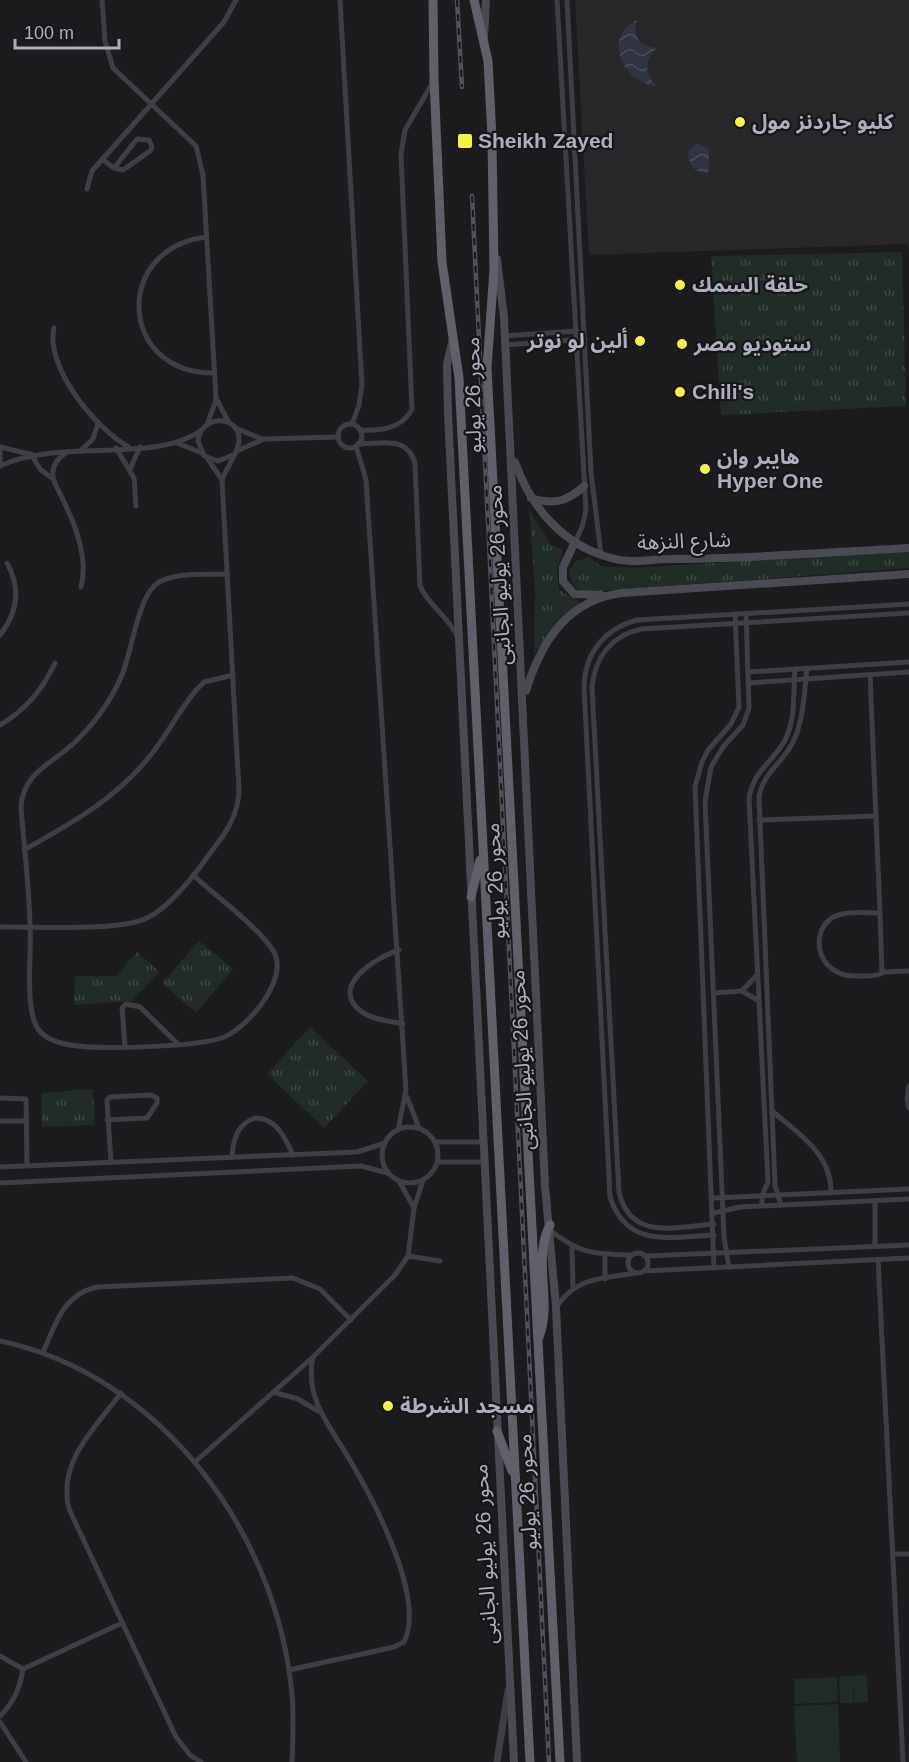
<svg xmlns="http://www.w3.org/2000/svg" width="909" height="1762" font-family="Helvetica,'Noto Sans Arabic',sans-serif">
  <defs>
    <pattern id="grass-tufts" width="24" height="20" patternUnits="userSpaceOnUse" patternTransform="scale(1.5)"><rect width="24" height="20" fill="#222c26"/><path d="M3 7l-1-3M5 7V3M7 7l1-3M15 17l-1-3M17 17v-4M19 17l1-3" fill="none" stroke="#404844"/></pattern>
    <pattern id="water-waves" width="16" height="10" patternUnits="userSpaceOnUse" patternTransform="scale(1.5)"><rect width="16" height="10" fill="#303442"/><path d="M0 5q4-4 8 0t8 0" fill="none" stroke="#4b4f5b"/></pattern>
  </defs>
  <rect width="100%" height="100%" fill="#1c1b1d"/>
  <path fill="#28272a" d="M 575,0 L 909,0 L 909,250 L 908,244 L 589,255 Z"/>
  <g fill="url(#grass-tufts)">
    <path d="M 902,252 L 906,406 L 721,415 L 711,256 Z"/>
    <path d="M 529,509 L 551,545 L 563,550 L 557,569 L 559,590 L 581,602 L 534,653 L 535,590 Z"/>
    <path d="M 909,551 L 909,568 L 586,592 C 574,589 571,583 569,571 L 576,561 L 589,557 L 601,566 L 633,568 Z"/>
    <path d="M 199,941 L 233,969 L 196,1013 L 162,983 Z"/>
    <path d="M 137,952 L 160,972 L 132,1001 L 74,1005 L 75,976 L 116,976 Z"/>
    <path d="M 310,1027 L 368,1081 L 324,1128 L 267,1074 Z"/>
    <path d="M 93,1089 L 95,1125 L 42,1127 L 41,1093 Z"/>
  </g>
  <g fill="#222c26">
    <path d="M 867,1675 L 868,1702 L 854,1703 L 853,1678 L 853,1703 L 840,1703 L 839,1676 Z"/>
    <path d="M 837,1677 L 838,1702 L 795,1704 L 794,1679 Z"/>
    <path d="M 838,1704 L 840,1762 L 797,1762 L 794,1706 Z"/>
  </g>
  <g fill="url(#water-waves)">
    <path d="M 637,20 C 632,37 640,47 657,48 C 644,58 644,77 658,86 C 622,85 602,35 637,20 Z"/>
    <path d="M 697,143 L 709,149 L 709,172 C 695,175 688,165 688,151 Z"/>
  </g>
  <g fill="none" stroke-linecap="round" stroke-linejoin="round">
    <g stroke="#3f3e44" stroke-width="5">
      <path d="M 102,0 L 105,41 L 113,68 L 196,146 L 203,175 L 216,398 L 228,421"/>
      <path d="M 340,0 L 362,385 L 359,405 L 352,424"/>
      <path d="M 557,0 L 586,511 L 582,527 L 575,542"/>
      <path d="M 567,0 L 591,472 L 601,555"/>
      <path d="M 102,159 L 114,168 L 123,170 L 150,151 L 152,147 L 149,140 L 137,139 L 114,168"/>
      <path d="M 87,189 L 92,171 L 224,22 L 236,0"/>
      <path d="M 206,237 C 112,249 119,374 214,373"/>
      <path d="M 54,328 C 45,368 96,429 129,447"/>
      <path d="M 505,336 L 577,331"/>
      <path d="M 505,345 L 585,339"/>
      <path d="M 208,422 L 216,400"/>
      <circle cx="350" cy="436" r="12"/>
      <path d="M 235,428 L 262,439"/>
      <path d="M 360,430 C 380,431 402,429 412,409 L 401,154 L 405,130 L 433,82"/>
      <path d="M 177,443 L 202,453"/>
      <path d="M 358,444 C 380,444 407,435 415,463 L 420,586 C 428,605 448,616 457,636"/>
      <path d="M 356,446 L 366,480 L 406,1090 L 398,1130"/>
      <path d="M 0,447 L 29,454"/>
      <path d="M 116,448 L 134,478 L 136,506"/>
      <path d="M 0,449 L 0,466"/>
      <path d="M 80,451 L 93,439 L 98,423"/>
      <path d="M 237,451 L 264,439 L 338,437"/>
      <path d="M 66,453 C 58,458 52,466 53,476 C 54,485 61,494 64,502 C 77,528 88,559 81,587"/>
      <path d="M 31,454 L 40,469 L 53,479"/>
      <path d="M 208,459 L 222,480"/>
      <path d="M 0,466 C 57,438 154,464 200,431"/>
      <path d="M 130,469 L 140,447"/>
      <path d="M 0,635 C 18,612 21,588 7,563"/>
      <path d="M 748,672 L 909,662"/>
      <path d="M 870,675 L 880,913 C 868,913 854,911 842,914 C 807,921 812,979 859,976 C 867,976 876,977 882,973 L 880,913"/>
      <path d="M 748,683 L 909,672"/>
      <path d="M 0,725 C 26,710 43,689 55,663"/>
      <path d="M 759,820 L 876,816"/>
      <path d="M 24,850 C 70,824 116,799 149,757 C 167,736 179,710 197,689 L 204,682 L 233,675"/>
      <path d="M 193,875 C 213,894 264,931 275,954 C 287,981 248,1027 224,1037 C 201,1047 97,1050 70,1045 C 59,1043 45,1039 38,1029 C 24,1008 32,951 30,925 C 29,886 24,846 21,807 C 23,772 52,764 74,743 C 94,724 111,701 122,675 C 132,651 137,602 155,585 C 171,571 207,575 227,574"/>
      <path d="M 0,927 C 35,926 119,932 147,918 C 170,907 193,877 208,856 C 224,835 238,818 239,791 L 222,480 C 226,468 238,454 239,441 C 240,413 200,415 198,441 L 204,456 L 218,461 L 233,455"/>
      <path d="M 399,950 C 377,957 327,987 362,1012 C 373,1020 390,1021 403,1024"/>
      <path d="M 882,972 L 909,971"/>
      <path d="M 742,991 L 757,975"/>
      <path d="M 714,993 L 742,991 L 759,1001"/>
      <path d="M 125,1046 L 122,1008 L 126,1004 L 140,1007 L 178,1044"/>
      <path d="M 909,1086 L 907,1099 L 909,1108"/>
      <path d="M 407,1097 L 419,1128"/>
      <path d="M 0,1098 L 26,1099 L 27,1166"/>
      <path d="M 772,1111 C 799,1134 832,1154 831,1193"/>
      <path d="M 107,1120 L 147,1118 L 157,1103 L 157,1098 L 151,1095 L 110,1097 L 107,1100 L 111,1162"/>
      <path d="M 0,1121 L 27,1121"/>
      <circle cx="410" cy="1155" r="28"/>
      <path d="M 436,1142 L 484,1142"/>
      <path d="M 232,1157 C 233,1140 237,1124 255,1118 C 276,1118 285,1137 293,1155"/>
      <path d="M 438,1162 L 486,1162"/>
      <path d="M 0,1167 L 357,1152 L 385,1143"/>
      <path d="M 399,1181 L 414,1208"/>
      <path d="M 0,1183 L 361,1166 L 388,1173"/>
      <path d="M 713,1198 L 909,1189"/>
      <path d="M 875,1201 L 875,1246"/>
      <path d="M 781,1205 L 775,1185 L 759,797 C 763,772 783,763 793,742 C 804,719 804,693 807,668"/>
      <path d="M 762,1206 L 762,1196 L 768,1182 L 749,799 C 752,772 773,762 785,740 C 796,719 793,692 795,669"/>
      <path d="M 714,1213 L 740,1207 L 909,1199"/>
      <path d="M 714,1224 C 676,1227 630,1241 619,1192 L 592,687 C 595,656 612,636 641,629 L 909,613"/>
      <path d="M 551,1231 C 580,1254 595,1254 631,1255"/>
      <path d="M 714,1235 C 670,1237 627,1249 610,1197 L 584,687 C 585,653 604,629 637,620 L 909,604"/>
      <path d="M 572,1248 L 573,1287"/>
      <circle cx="638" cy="1263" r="10"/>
      <path d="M 408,1256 L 440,1261"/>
      <path d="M 646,1256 L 909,1245"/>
      <path d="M 878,1259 L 903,1762"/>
      <path d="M 729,1267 L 724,1237 L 705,801 L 711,767 L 723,747 L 743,725 L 749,708 L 746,613"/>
      <path d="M 714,1268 L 695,787 L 702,762 L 708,750 L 731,724 L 739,707 L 735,614"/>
      <path d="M 645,1271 L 909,1258"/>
      <path d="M 605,1279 L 605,1254"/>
      <path d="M 557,1306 C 578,1276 602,1279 635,1273"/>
      <path d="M 0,1341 C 161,1375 277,1533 292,1694 C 294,1716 293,1739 292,1762"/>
      <path d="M 43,1352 C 56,1323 64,1293 98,1287 L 293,1278 L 320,1289 L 351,1320"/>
      <path d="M 273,1392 L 298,1399 L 318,1411"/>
      <path d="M 121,1393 C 95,1428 57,1462 69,1509 L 176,1737 L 190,1755 L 201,1762"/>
      <path d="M 196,1461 L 313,1357 L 395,1275 L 408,1256 L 414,1208 L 423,1180"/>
      <path d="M 893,1554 L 909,1554"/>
      <path d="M 0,1656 L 23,1669"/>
      <path d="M 23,1669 L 122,1623"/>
      <path d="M 289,1670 L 394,1647 L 404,1642 C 426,1599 374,1501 351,1462 C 331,1427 304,1399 313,1357"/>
      <path d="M 0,1716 C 14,1702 20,1688 23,1669"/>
      <path d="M 0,1722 L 26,1762"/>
    </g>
    <path stroke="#3f3e44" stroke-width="7" d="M 497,1762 L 508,1690"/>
    <g stroke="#4a4a52" stroke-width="8">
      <path d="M 484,37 L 486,0"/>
      <path d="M 497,259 L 504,318 L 545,1186 L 556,1307 L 577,1762"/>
      <path d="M 453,338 L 447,364 L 448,414 L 514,1762"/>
      <path d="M 515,462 C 531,508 563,545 611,558 C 631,564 651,559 671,559 C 750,559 830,552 909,548"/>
      <path d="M 531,498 C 553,505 567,502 584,486"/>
      <path d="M 575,542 L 563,567 L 563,581 L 574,594 L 601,595"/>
      <path d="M 526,691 C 541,642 567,600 622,593 L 909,574"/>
    </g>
    <g stroke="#60606a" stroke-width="9">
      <path d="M 433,0 L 434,80 L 442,262 L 459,378 L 530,1762"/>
      <path d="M 474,0 L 488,61 L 492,137 L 494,269 L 487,368 L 560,1762"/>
      <path d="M 471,897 L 480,860"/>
      <path d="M 539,1337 C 553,1302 532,1258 550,1225"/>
      <path d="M 497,1431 L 512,1471"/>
    </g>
    <g stroke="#515159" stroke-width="4.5">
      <g id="rail">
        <path d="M 457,0 L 462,87"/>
        <path d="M 472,196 L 549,1762"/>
      </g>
    </g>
    <use href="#rail" stroke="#171618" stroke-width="2" stroke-dasharray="7" stroke-linecap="butt"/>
  </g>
  <g fill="#f3f43c" stroke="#171618" stroke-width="2">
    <circle cx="740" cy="122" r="6"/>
    <rect x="457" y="133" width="16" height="16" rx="3"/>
    <circle cx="680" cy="285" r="6"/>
    <circle cx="640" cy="341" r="6"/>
    <circle cx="682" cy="344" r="6"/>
    <circle cx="680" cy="392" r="6"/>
    <circle cx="705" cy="469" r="6"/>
    <circle cx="388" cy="1406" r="6"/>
  </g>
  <g text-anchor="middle" stroke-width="4.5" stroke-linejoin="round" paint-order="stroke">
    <g font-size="21" font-weight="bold" fill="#aeadbd" stroke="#171618" text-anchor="start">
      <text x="752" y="129">كليو جاردنز مول</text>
      <text x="478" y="148">Sheikh Zayed</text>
      <text x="692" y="292">حلقة السمك</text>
      <text x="628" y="348" text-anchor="end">ألين لو نوتر</text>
      <text x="694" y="351">ستوديو مصر</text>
      <text x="692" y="399">Chili's</text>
      <text x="717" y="464">هايبر وان<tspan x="717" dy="24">Hyper One</tspan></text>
      <text x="400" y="1413">مسجد الشرطة</text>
    </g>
    <g font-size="21" fill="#aeadbd" stroke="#171618">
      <text transform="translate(473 395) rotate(-91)" y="7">محور 26 يوليو</text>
      <text transform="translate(684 541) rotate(-2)" y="7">شارع النزهة</text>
      <text transform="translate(499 575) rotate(-93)" y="7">محور 26 يوليو الجانبى</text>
      <text transform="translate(495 881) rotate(-93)" y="7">محور 26 يوليو</text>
      <text transform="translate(522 1060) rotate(-93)" y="7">محور 26 يوليو الجانبى</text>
      <text transform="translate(527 1492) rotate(-93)" y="7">محور 26 يوليو</text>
      <text transform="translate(485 1554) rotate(-93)" y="7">محور 26 يوليو الجانبى</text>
    </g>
  </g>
  <path d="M15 39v9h104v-9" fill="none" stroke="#aeadbd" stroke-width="3"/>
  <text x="24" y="39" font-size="18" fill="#aeadbd" stroke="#171618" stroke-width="4.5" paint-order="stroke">100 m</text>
</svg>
